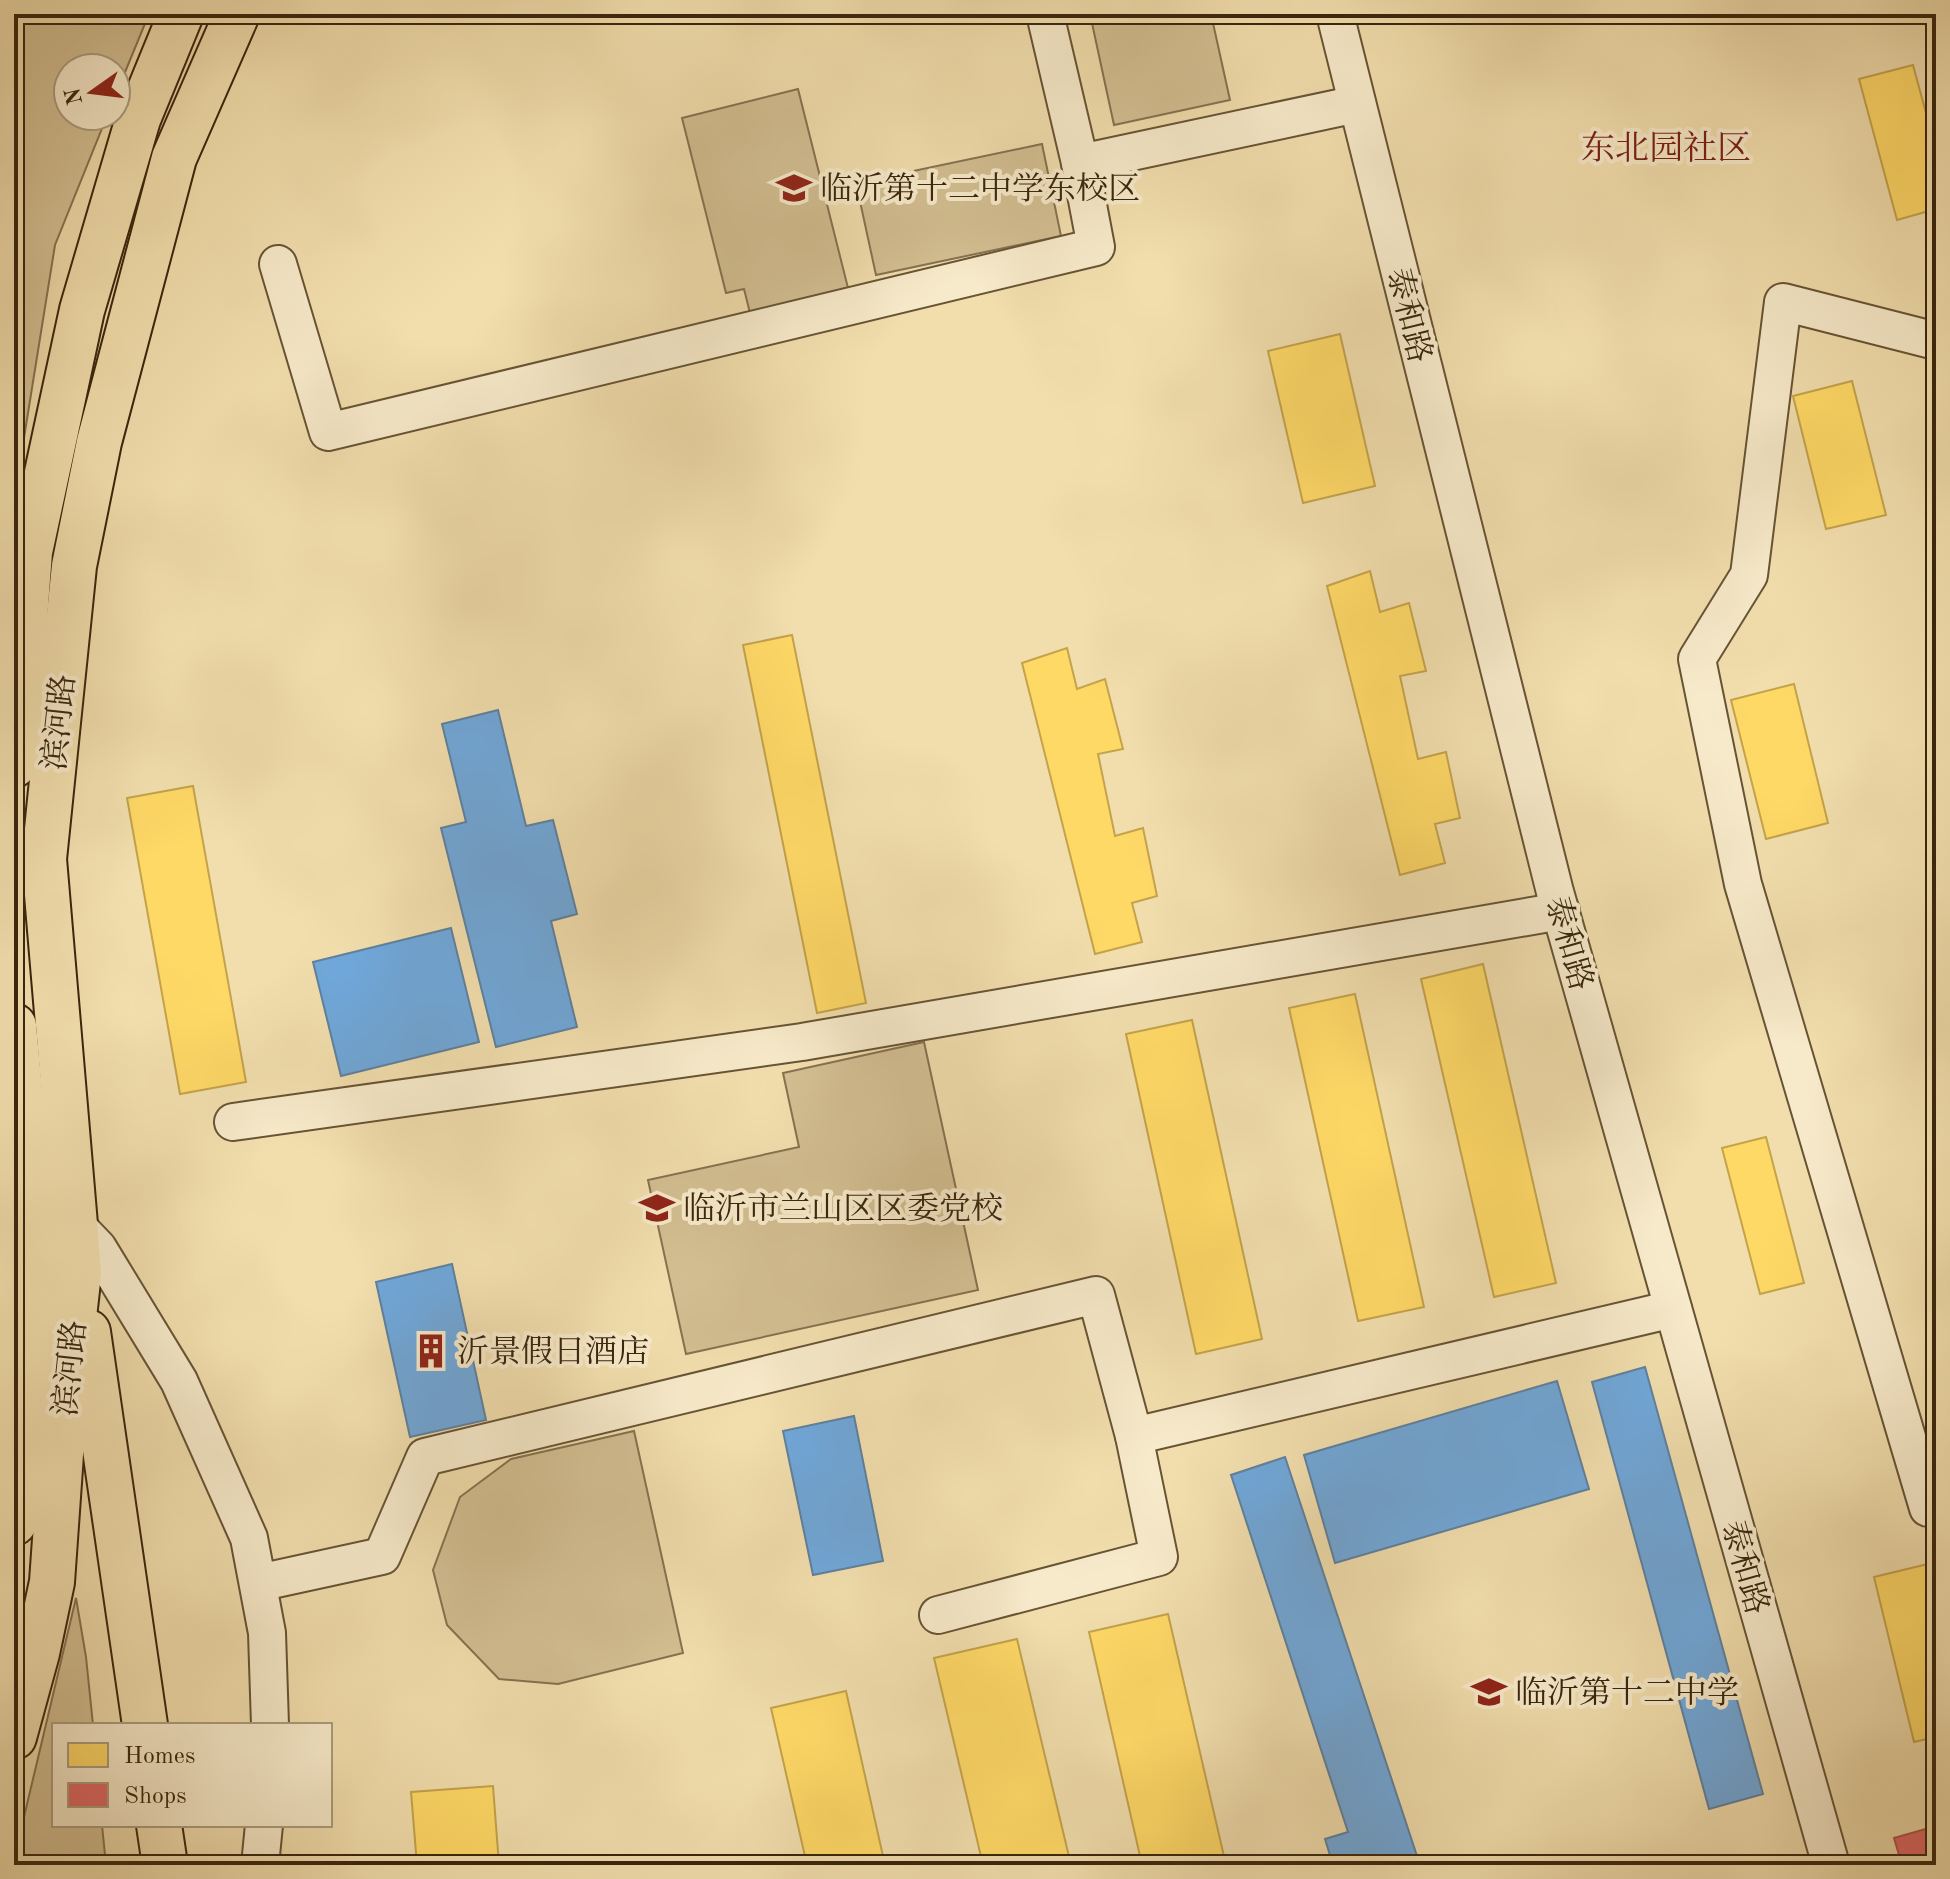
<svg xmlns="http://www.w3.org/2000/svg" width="1950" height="1879" font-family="'Old Standard TT','Noto Serif SC',serif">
  <rect width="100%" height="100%" fill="#f2dead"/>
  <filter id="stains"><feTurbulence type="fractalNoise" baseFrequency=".0025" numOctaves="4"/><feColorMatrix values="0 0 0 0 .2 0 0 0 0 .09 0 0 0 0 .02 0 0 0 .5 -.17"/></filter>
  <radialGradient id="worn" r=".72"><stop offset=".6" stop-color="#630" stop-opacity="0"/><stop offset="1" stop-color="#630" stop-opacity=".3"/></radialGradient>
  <g fill="#d3bf92" stroke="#867250" stroke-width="2">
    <path d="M 14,14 L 149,14 L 116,94 L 116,68 L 68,68 L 68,116 L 107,116 L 55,245 L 14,500 Z"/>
    <path d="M 1090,14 L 1211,14 L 1230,100 L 1114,125 Z"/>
    <path d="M 798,89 L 848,288 L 750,313 L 744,289 L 726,293 L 682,118 Z"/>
    <path d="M 1042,144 L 1061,236 L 876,275 L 856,183 Z"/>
    <path d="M 924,1042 L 978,1290 L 686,1354 L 648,1180 L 799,1147 L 783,1073 Z"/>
    <path d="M 634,1431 L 683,1653 L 558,1684 L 499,1679 L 447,1625 L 433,1570 L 460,1497 L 511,1459 Z"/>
    <path d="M 76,1598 L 86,1657 L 93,1725 L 54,1725 L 54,1825 L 102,1825 L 106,1865 L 14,1865 L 14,1859 Z"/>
  </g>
  <g fill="#ffd966" stroke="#c4a34b" stroke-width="2">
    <path d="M 1913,65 L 1936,150 L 1936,209 L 1897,220 L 1859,79 Z"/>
    <path d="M 1340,334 L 1375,486 L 1303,503 L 1268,351 Z"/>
    <path d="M 1852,381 L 1886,515 L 1826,529 L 1793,396 Z"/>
    <path d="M 1370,571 L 1380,612 L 1409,603 L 1426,671 L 1400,676 L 1418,759 L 1446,752 L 1460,818 L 1435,824 L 1445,863 L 1400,875 L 1327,586 Z"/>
    <path d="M 792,635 L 866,1003 L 817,1013 L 743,645 Z"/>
    <path d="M 1067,648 L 1077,689 L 1105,679 L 1123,749 L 1098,754 L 1115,836 L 1143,828 L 1157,896 L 1132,903 L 1142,942 L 1095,954 L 1022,663 Z"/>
    <path d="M 1794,684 L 1828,823 L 1766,839 L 1731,700 Z"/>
    <path d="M 193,786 L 246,1082 L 180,1094 L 127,798 Z"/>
    <path d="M 1483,964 L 1556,1283 L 1494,1297 L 1421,979 Z"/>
    <path d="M 1355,994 L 1424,1307 L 1358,1321 L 1289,1008 Z"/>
    <path d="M 1192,1020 L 1262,1339 L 1196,1354 L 1126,1034 Z"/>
    <path d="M 1766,1137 L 1804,1283 L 1760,1294 L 1722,1148 Z"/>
    <path d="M 1932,1563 L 1936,1580 L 1936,1737 L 1914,1742 L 1874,1577 Z"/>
    <path d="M 1168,1614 L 1226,1865 L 1142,1865 L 1089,1632 Z"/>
    <path d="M 1017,1639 L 1071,1865 L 983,1865 L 934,1658 Z"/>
    <path d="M 846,1691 L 885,1865 L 807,1865 L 771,1708 Z"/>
    <path d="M 493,1786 L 499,1865 L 417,1865 L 411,1792 Z"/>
  </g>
  <path fill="#e06666" stroke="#ae534b" stroke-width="2" d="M 1936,1826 L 1936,1865 L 1902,1865 L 1894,1838 Z"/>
  <g fill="#6fa8dc" stroke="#5f819e" stroke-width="2">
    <path d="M 498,710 L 526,826 L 553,820 L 577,914 L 551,921 L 577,1027 L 496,1047 L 441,828 L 466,822 L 442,724 Z"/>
    <path d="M 451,928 L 479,1042 L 341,1076 L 313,962 Z"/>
    <path d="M 452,1264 L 486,1420 L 410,1437 L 376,1282 Z"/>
    <path d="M 1645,1367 L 1763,1794 L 1709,1809 L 1592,1382 Z"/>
    <path d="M 1557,1381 L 1589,1489 L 1335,1563 L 1304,1455 Z"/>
    <path d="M 854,1416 L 883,1561 L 813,1575 L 783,1431 Z"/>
    <path d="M 1285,1457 L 1420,1865 L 1333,1865 L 1325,1839 L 1348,1832 L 1231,1475 Z"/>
  </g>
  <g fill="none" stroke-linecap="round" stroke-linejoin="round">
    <g stroke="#675435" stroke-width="40">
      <g id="minor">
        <path d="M 1335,14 L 1555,892 L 1831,1865"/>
        <path d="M 1080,163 L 1357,104"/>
        <path d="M 278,264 L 328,432 L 1096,247 L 1080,163 L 1045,14"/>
        <path d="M 1936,341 L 1783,302 L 1749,575 L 1697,659 L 1743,884 L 1928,1508 L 1936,1507"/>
        <path d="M 233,1122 L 802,1042 L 1561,911"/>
        <path d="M 75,1224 L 98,1248 L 179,1381 L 249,1538 L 267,1633 L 270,1725"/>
        <path d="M 1134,1436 L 1673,1309"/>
        <path d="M 258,1583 L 382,1556 L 425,1457 L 1096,1295 L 1134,1436 L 1159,1557 L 938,1615"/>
        <path d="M 260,1865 L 264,1825"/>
      </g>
    </g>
    <g stroke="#39260d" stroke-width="48">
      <g id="major">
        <path d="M 14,765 L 30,552 L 82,310 L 138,119 L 181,14"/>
        <path d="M 14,1026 L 44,1347 L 14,1523"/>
        <path d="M 88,1332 L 145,1725"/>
        <path d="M 14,1737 L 37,1653 L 52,1582 L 65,1397 L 79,1272 L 44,859 L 74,566 L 99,442 L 174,158 L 237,14"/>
        <path d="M 159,1825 L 165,1865"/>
      </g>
    </g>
    <use href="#minor" stroke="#f7eaca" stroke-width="36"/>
    <use href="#major" stroke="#f2dead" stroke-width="44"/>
  </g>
  <defs>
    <g id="school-bare" transform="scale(2.76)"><path d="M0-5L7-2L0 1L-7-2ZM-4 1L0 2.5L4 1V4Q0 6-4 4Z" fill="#8f2418" stroke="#f7eaca" stroke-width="2.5" paint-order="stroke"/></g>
    <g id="building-bare" transform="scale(2.76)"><path d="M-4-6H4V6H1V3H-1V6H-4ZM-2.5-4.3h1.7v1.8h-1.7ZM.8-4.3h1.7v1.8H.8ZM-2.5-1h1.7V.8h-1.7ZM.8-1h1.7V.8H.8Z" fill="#8f2418" stroke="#f7eaca" stroke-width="2.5" paint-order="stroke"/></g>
  </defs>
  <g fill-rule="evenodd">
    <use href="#school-bare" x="794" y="188"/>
    <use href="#school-bare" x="657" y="1208"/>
    <use href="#building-bare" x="431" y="1351"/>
    <use href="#school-bare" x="1489" y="1692"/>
  </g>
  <g text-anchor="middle" stroke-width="8" stroke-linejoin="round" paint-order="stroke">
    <g font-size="32" fill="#39260d" stroke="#f7eaca" text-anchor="start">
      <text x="820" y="199">临沂第十二中学东校区</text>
      <text x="683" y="1219">临沂市兰山区区委党校</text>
      <text x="457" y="1362">沂景假日酒店</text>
      <text x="1515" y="1703">临沂第十二中学</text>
    </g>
    <g font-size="32" fill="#39260d" stroke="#f7eaca">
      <text transform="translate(1410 315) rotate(76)" y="11">泰和路</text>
      <text transform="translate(58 722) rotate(-84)" y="11">滨河路</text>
      <text transform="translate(1570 943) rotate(74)" y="11">泰和路</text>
      <text transform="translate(69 1368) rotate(-84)" y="11">滨河路</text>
      <text transform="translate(1746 1567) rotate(74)" y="11">泰和路</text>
    </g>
    <g font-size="34" fill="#7a1f14" stroke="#f7eaca">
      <text x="1666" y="159">东北园社区</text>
    </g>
  </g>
  <rect width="1950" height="1879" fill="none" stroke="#f2dead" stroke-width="48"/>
  <rect x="16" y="16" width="1918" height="1847" fill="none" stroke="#39260d" stroke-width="4"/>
  <rect x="24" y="24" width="1902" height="1831" fill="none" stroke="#39260d" stroke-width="2"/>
  <rect x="52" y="1723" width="280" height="104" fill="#f7eaca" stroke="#ab9c7e" stroke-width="2"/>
  <rect x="68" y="1743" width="40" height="24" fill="#ffd966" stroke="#ab9c7e" stroke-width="2"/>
  <text x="124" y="1763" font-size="24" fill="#39260d">Homes</text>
  <rect x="68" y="1783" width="40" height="24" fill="#e06666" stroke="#ab9c7e" stroke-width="2"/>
  <text x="124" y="1803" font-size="24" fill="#39260d">Shops</text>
  <g transform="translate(92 92) rotate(256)"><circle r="38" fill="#f7eaca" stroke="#ab9c7e" stroke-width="2"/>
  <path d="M0-6L14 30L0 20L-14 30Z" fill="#8f2418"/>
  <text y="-12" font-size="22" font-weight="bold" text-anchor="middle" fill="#39260d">N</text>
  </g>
  <rect width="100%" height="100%" filter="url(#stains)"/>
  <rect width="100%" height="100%" fill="url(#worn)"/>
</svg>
